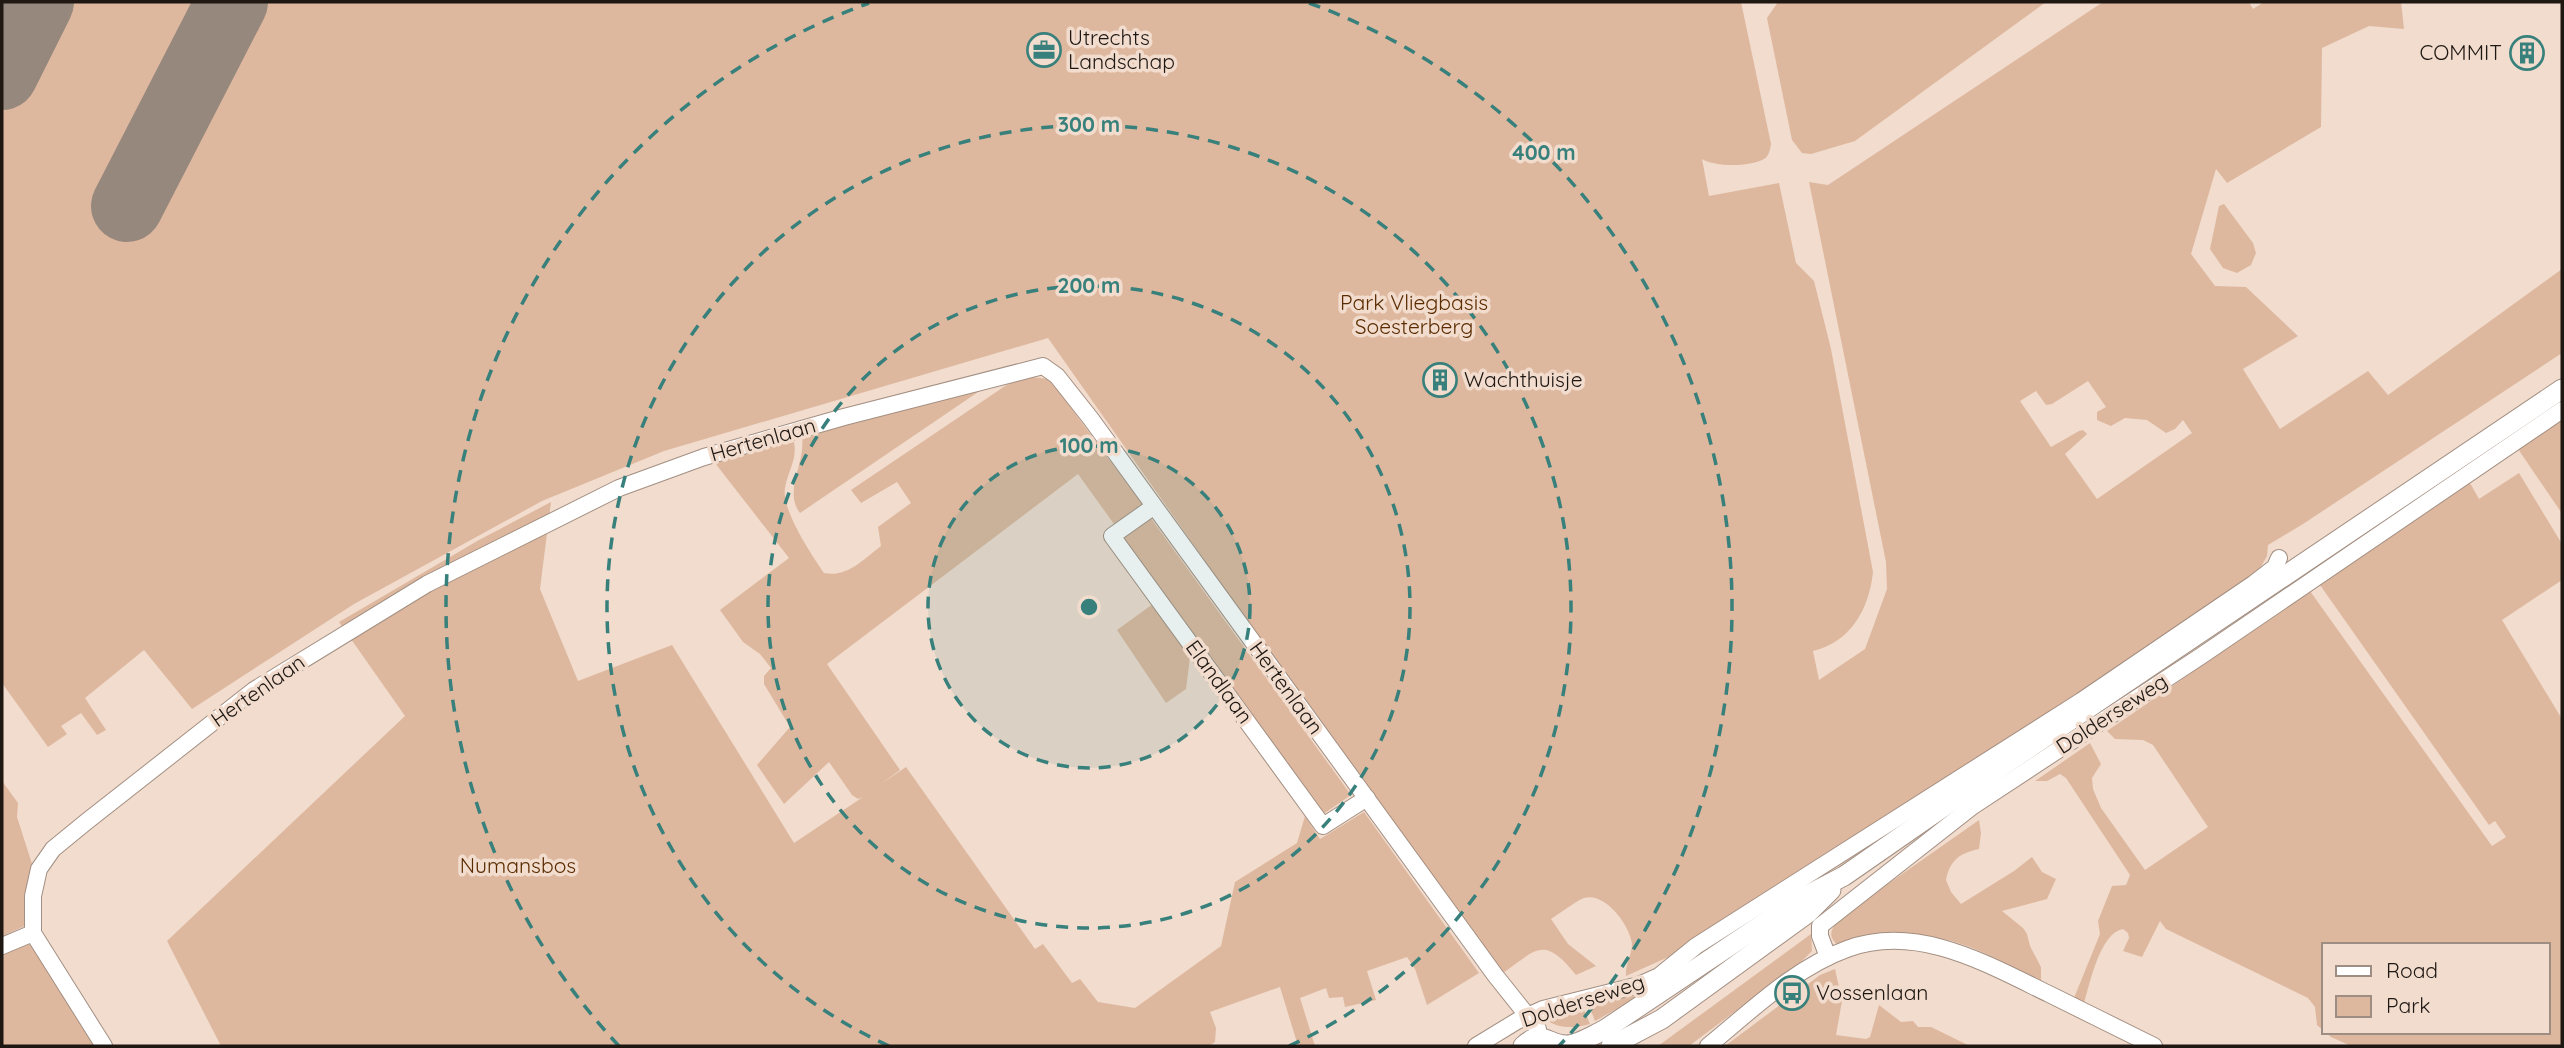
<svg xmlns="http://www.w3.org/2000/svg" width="2564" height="1048" font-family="Quicksand,sans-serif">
  <rect width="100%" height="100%" fill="#f1dcce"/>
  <g fill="#deb89e" fill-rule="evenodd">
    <path d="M 2,2 L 1741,2 L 1771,144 C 1770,150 1769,156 1764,159 C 1749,167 1716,167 1702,159 L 1709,196 L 1779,183 L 1796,263 L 1814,281 L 1831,349 L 1873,572 C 1869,609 1851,642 1813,651 L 1819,680 L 1865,649 L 1887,589 L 1886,562 L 1809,182 L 1828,185 L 2103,2 L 2249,2 L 2253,9 L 2264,2 L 2401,2 L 2404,29 L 2369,26 L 2322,48 L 2321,127 L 2227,183 L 2216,169 L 2191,254 L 2215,286 L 2246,287 L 2298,336 L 2243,369 L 2280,429 L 2368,371 L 2388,395 L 2562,269 L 2562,353 L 2303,524 L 2268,545 L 2267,556 L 2258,572 L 2097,682 L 1675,954 L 1626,976 C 1625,965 1632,955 1632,944 C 1630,926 1606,892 1584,898 C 1576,901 1559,914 1551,919 L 1568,944 L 1596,966 L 1576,975 C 1544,936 1538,948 1503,973 L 1458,920 L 1048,338 L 664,451 L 542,501 L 354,604 L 192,709 L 144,650 L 85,698 L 106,730 L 97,735 L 81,713 L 61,726 L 67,734 L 48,747 L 2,683 ZM 2088,381 L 2106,407 L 2097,412 L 2097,420 L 2111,426 L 2125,418 L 2147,420 L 2166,433 L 2175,429 L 2183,420 L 2192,433 L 2097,499 L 2065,454 L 2087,434 L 2083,430 L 2079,431 L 2051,447 L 2020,401 L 2036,391 L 2046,405 L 2052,404 Z"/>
    <path d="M 1778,2 L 2046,2 L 1855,141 L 1811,154 L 1802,153 L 1792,140 L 1767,18 Z"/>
    <path d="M 2224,204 L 2253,243 L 2256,253 L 2251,265 L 2237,273 L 2223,268 L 2210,249 L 2219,206 Z"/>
    <path d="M 1025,376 L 1047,379 L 1054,385 L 1142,504 L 1114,524 L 1078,474 L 827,664 L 900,770 L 881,784 L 906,767 L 1035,949 L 1043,944 L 1072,983 L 1080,979 L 1098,1002 L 1135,1008 L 1221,946 L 1235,882 L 1297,843 L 1305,816 L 1320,839 L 1364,812 L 1479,973 L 1427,1005 L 1415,969 L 1407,957 L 1367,971 L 1376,1000 L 1345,1007 L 1343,997 L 1329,998 L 1326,988 L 1300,998 L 1315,1046 L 1298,1046 L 1280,987 L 1210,1012 L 1216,1028 L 1215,1042 L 1209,1046 L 221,1046 L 167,941 L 405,716 L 339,622 L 479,540 L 551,502 L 540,589 L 578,681 L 672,645 L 794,843 L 863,797 L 858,799 L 852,795 L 829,762 L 784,804 L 757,765 L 790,727 L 764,684 L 764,676 L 771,668 L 760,654 L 743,642 L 720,610 L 789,558 L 715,463 L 793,439 C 799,457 788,470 785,488 C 781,509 811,554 824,573 C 847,578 864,559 881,546 L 878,527 L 911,503 L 897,482 L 861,503 L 851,490 L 1008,384 Z"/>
    <path d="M 984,388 L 800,513 C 783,491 806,463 802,436 Z"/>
    <path d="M 2562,420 L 2562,512 L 2561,512 L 2518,449 Z"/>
    <path d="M 2519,473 L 2562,544 L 2562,580 L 2502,620 L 2562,719 L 2562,1046 L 2351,1046 L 2331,1037 L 2317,1025 L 2315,1007 L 2308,998 L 2166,929 L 2160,921 L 2142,957 L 2123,951 L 2129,938 L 2128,933 L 2123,929 C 2100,933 2090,983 2084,1003 L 2074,998 L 2100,934 L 2098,921 L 2112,886 L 2126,885 L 2130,875 L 2066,778 L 2060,774 L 2047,781 L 2035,781 L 2090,743 L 2101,764 L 2092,778 L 2093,789 L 2101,808 L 2145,870 L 2208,827 L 2153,745 L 2143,740 L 2115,739 L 2107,731 L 2310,591 L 2492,846 L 2506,837 L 2495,821 L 2489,825 L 2320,585 L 2470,483 L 2479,499 ZM 2324,945 L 2548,945 L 2548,1032 L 2324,1032 Z"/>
    <path d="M 1150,517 L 1351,795 L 1322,815 L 1123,537 Z"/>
    <path d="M 1153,604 L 1190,657 L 1186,689 L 1166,703 L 1117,630 Z"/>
    <path d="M 2,781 L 18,803 L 17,817 L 33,867 L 27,925 L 2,936 Z"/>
    <path d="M 1979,820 L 1981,833 L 1979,849 C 1960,853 1950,860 1946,880 L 1951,892 L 1961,904 L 2014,871 L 2032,857 L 2042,872 L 2056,879 L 2047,899 L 2002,911 L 2023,928 L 2027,934 L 2030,946 L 2041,967 L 2041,981 C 2012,967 1983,950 1952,941 C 1915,931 1875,940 1838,945 C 1822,933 1838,921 1848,912 Z"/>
    <path d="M 1811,934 L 1812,951 L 1801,962 L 1689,1046 L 1658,1046 Z"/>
    <path d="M 21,944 L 29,944 L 35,949 L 96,1046 L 2,1046 L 2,950 Z"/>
    <path d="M 1835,969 L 1842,1001 L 1836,1035 L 1866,1039 L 1870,1037 L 1879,1005 L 1901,1022 L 1913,1021 L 1918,1027 L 1931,1027 L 1970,1046 L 1725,1046 L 1820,975 Z"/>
    <path d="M 1648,987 L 1624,1005 L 1595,1021 L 1588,1003 Z"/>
    <path d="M 1582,1005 L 1590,1024 C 1573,1029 1555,1029 1541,1016 Z"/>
  </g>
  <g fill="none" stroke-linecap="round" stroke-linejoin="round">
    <g stroke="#97887e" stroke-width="72">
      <path d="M 2,74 L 38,2"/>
      <path d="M 127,206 L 232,2"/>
    </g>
    <g stroke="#a38f82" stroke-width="18">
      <g id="minor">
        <path d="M 1153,507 L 1112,536 L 1323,826 L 1367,798"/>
        <path d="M 2,946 L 33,933"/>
        <path d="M 1828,957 L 1820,936 L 1820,926 L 1973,806 L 2201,656 L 2562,410"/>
        <path d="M 104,1046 L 33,933 L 33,896 L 39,869 L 53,849 L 86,822 L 254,690 L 427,584 L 619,488 L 704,457 L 844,417 L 1043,366 L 1057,376 L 1091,419 L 1495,975 L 1538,1029"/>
        <path d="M 1476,1046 L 1517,1021 L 1543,1009 L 1639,985 L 1659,976 L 1696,946 L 2081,701 L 2253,584 L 2275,567 L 2279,558"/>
        <path d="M 1708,1046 C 1750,1012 1794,968 1847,949 C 1917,923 1987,964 2049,994 C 2084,1011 2119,1029 2154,1046"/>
      </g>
    </g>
    <g stroke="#a38f82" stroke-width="21">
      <g id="major">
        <path d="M 1523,1046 C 1542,1028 1547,1045 1566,1045 C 1578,1045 1593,1035 1604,1030 L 1800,899 L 1844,876 L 2004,765 L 2562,389"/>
        <path d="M 1611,1046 L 1662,1019 L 1808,913 L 1831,890"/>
      </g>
    </g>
    <use href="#minor" stroke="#fff" stroke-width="16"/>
    <use href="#major" stroke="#fff" stroke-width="19"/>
  </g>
  <circle cx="1089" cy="607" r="161" fill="#38807b" fill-opacity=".12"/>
  <g fill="none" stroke="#38807b" stroke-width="3.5" stroke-dasharray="12 9">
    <circle cx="1089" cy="607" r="161"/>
    <circle cx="1089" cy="607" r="321"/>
    <path d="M889 1046A482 482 0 1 1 1289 1046"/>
    <path d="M619 1046A643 643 0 0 1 869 3M1309 3A643 643 0 0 1 1559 1046"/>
  </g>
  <defs>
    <g id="office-ring" transform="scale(1.75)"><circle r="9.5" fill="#f1dcce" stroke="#38807b" stroke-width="1.5"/><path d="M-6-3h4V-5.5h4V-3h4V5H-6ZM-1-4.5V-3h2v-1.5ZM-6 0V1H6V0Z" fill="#38807b"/></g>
    <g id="building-ring" transform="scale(1.75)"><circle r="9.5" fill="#f1dcce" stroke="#38807b" stroke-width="1.5"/><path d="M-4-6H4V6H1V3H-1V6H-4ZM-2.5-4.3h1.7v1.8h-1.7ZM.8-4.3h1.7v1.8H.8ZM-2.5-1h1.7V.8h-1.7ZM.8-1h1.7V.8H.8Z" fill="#38807b"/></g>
    <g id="bus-ring" transform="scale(1.75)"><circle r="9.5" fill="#f1dcce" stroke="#38807b" stroke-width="1.5"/><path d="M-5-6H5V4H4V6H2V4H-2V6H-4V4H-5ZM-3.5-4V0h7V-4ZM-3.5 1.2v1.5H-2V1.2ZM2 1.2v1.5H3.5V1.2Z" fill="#38807b"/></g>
  </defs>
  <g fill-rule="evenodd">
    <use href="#office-ring" x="1044" y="50"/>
    <use href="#building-ring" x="2527" y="53"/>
    <use href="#building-ring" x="1440" y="380"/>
    <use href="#bus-ring" x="1792" y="993"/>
  </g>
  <g text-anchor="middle" stroke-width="7" stroke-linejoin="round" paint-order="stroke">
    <g font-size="21" fill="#1e1712" stroke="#f1dcce" text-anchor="start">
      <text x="1068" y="45">Utrechts<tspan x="1068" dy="24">Landschap</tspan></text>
      <text x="2502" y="60" text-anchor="end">COMMIT</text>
      <text x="1464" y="387">Wachthuisje</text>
      <text x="1816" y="1000">Vossenlaan</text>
    </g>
    <g font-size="21" fill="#5b2c01" stroke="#f1dcce">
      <text x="1414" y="310">Park Vliegbasis<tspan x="1414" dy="24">Soesterberg</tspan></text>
      <text x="518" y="873">Numansbos</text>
    </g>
    <g font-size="21" fill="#1e1712" stroke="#f1dcce">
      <text transform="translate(763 440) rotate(-16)" y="7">Hertenlaan</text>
      <text transform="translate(1219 682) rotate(54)" y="7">Elandlaan</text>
      <text transform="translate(1286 688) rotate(54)" y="7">Hertenlaan</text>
      <text transform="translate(258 691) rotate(-35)" y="7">Hertenlaan</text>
      <text transform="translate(2112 714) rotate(-33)" y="7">Dolderseweg</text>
      <text transform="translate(1583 1001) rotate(-18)" y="7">Dolderseweg</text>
    </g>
  </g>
  <circle cx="1089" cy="607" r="10" fill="#38807b" stroke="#f1dcce" stroke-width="3.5"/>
  <g font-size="21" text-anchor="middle" font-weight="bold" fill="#38807b" stroke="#f1dcce" stroke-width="7" stroke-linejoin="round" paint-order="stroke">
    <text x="1089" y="132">300 m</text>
    <text x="1544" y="160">400 m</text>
    <text x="1089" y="293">200 m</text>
    <text x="1089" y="453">100 m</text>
  </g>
  <rect width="2564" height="1048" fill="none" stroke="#1e1712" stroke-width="7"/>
  <rect x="2322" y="943" width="228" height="91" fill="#f1dcce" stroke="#9d8d83" stroke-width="2"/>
  <rect x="2336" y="966" width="35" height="10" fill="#ffffff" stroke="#9d8d83" stroke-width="2"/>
  <text x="2386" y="978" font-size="21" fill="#1e1712">Road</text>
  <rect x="2336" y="996" width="35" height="21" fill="#deb89e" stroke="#9d8d83" stroke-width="2"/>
  <text x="2386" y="1013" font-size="21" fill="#1e1712">Park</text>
</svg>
